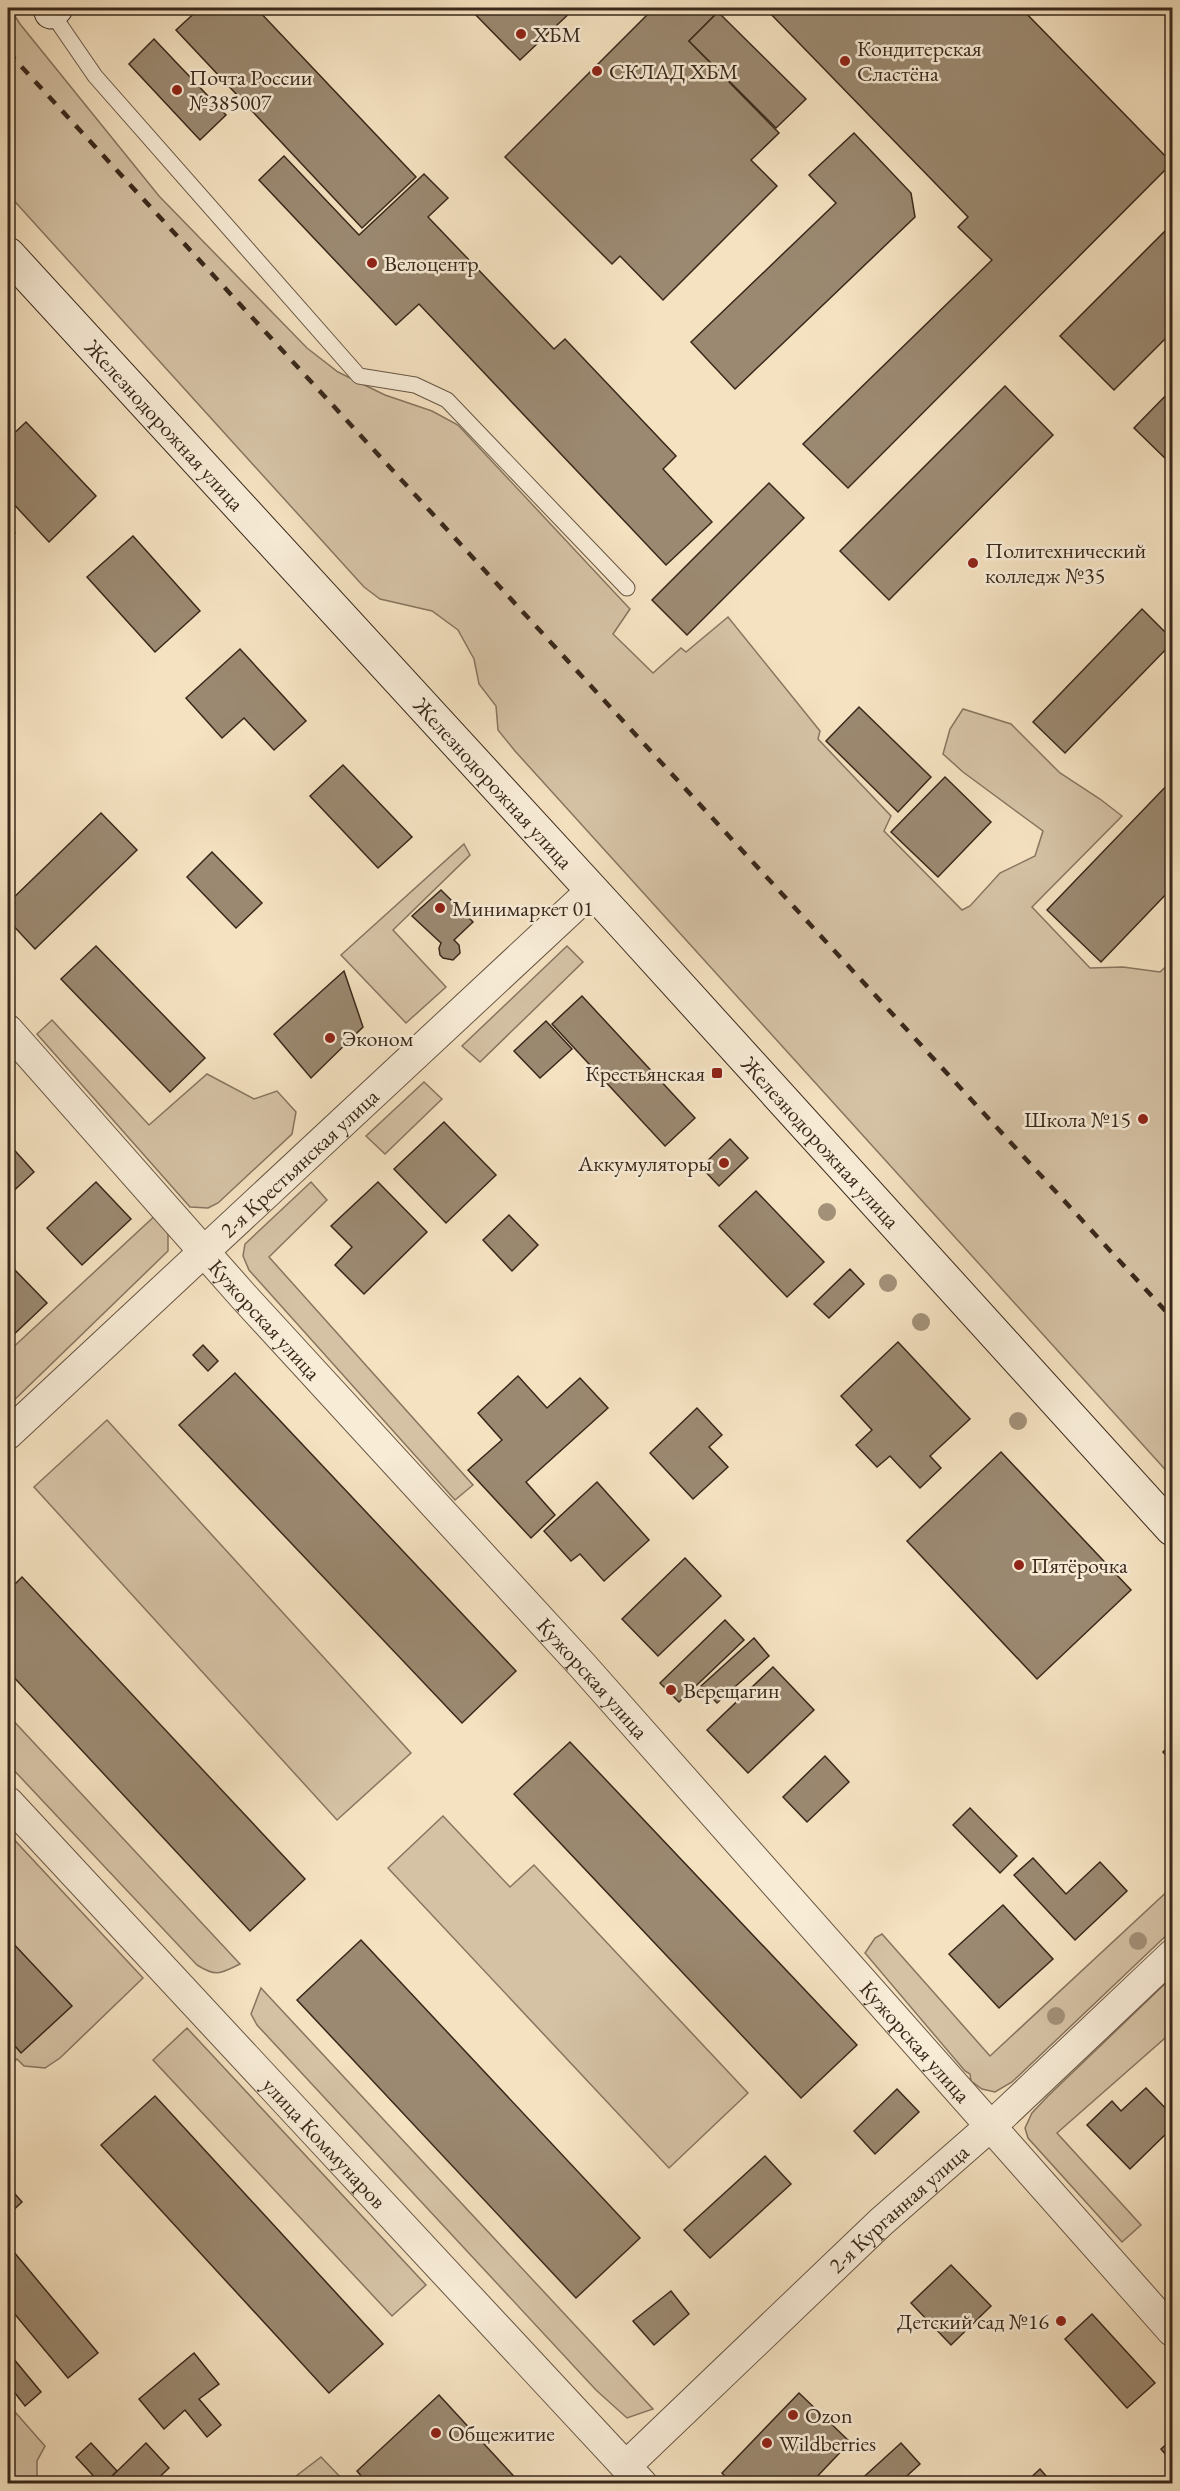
<svg xmlns="http://www.w3.org/2000/svg" width="1180" height="2491" font-family="'EB Garamond',serif">
  <rect width="100%" height="100%" fill="#f5e2c1"/>
  <filter id="stains"><feTurbulence type="fractalNoise" baseFrequency=".00333" numOctaves="4"/><feColorMatrix values="0 0 0 0 .2 0 0 0 0 .09 0 0 0 0 .02 0 0 0 .5 -.17"/></filter>
  <radialGradient id="worn" r=".72"><stop offset=".6" stop-color="#630" stop-opacity="0"/><stop offset="1" stop-color="#630" stop-opacity=".3"/></radialGradient>
  <g fill="#d5c2a5" stroke="#877560" stroke-width="1.5">
    <path d="M 8,8 L 10,8 L 20,24 L 159,196 L 307,348 L 338,372 L 385,395 L 432,411 L 458,425 L 630,609 L 613,634 L 653,673 L 681,648 L 686,652 L 728,617 L 820,731 L 818,739 L 891,816 L 884,831 L 962,910 L 970,906 L 1000,873 L 1035,856 L 1043,831 L 963,772 L 943,754 L 950,729 L 963,709 L 1011,724 L 1060,773 L 1100,799 L 1122,816 L 1032,907 L 1090,968 L 1123,967 L 1160,972 L 1172,961 L 1172,1477 L 515,751 L 498,730 L 496,706 L 479,684 L 474,659 L 458,630 L 432,611 L 380,599 L 364,587 L 8,194 Z"/>
    <path d="M 464,844 L 470,855 L 393,930 L 446,987 L 406,1023 L 341,955 Z"/>
    <path d="M 567,946 L 583,962 L 480,1062 L 462,1046 Z"/>
    <path d="M 52,1020 L 149,1125 L 207,1074 L 254,1099 L 277,1091 L 296,1112 L 292,1134 L 218,1203 L 208,1208 L 190,1207 L 37,1034 Z"/>
    <path d="M 424,1082 L 442,1099 L 385,1154 L 366,1136 Z"/>
    <path d="M 311,1182 L 327,1200 L 269,1257 L 473,1485 L 455,1500 L 249,1270 L 243,1256 L 245,1244 Z"/>
    <path d="M 158,1213 L 168,1230 L 168,1251 L 8,1406 L 8,1352 Z"/>
    <path d="M 107,1420 L 411,1753 L 337,1820 L 34,1487 Z"/>
    <path d="M 8,1715 L 240,1964 C 220,1974 216,1977 197,1965 L 8,1764 Z"/>
    <path d="M 443,1816 L 510,1887 L 534,1865 L 748,2093 L 669,2168 L 388,1868 Z"/>
    <path d="M 8,1833 L 143,1978 L 60,2058 L 45,2068 L 24,2066 L 17,2059 L 8,2068 Z"/>
    <path d="M 1172,1887 L 1172,1930 L 1012,2082 L 995,2092 L 982,2089 L 971,2081 L 970,2074 L 965,2071 L 865,1953 L 875,1938 L 882,1934 L 990,2056 Z"/>
    <path d="M 1172,1977 L 1172,2032 L 1057,2133 L 1141,2225 L 1122,2242 L 1028,2138 L 1025,2128 L 1032,2113 L 1048,2096 Z"/>
    <path d="M 261,1988 L 653,2409 L 627,2418 L 596,2390 L 257,2025 L 251,2014 Z"/>
    <path d="M 187,2028 L 426,2285 L 392,2316 L 153,2060 Z"/>
    <path d="M 8,2404 L 45,2446 L 37,2461 L 37,2483 L 8,2483 Z"/>
    <path d="M 321,2457 L 346,2483 L 287,2483 Z"/>
  </g>
  <g fill="#9b8971" stroke="#39281b" stroke-width="1.5">
    <path d="M 200,8 L 256,8 L 416,177 L 362,228 L 176,30 Z"/>
    <path d="M 469,8 L 575,8 L 520,60 Z"/>
    <path d="M 654,8 L 714,8 L 718,12 L 689,41 L 779,133 L 751,160 L 777,186 L 663,300 L 620,256 L 612,264 L 505,157 Z"/>
    <path d="M 765,8 L 1021,8 L 1172,163 L 848,488 L 803,444 L 992,260 L 958,227 L 968,217 Z"/>
    <path d="M 718,12 L 806,99 L 776,128 L 689,41 Z"/>
    <path d="M 154,39 L 226,115 L 200,140 L 129,64 Z"/>
    <path d="M 854,133 L 911,193 L 915,217 L 735,389 L 691,342 L 836,203 L 809,175 Z"/>
    <path d="M 284,156 L 359,235 L 424,174 L 448,198 L 428,217 L 554,349 L 565,339 L 676,456 L 663,469 L 712,522 L 666,565 L 419,304 L 396,325 L 259,180 Z"/>
    <path d="M 1172,224 L 1172,332 L 1114,390 L 1060,336 Z"/>
    <path d="M 1005,386 L 1053,435 L 889,600 L 840,551 Z"/>
    <path d="M 1172,389 L 1172,465 L 1134,428 Z"/>
    <path d="M 26,422 L 96,496 L 49,542 L 8,498 L 8,439 Z"/>
    <path d="M 769,483 L 804,518 L 687,635 L 652,600 Z"/>
    <path d="M 8,524 L 15,533 L 8,539 Z"/>
    <path d="M 133,536 L 200,611 L 155,652 L 87,577 Z"/>
    <path d="M 1142,609 L 1172,639 L 1172,643 L 1065,753 L 1033,722 Z"/>
    <path d="M 240,649 L 306,721 L 274,750 L 244,718 L 222,738 L 186,698 Z"/>
    <path d="M 859,707 L 931,777 L 898,812 L 826,741 Z"/>
    <path d="M 343,765 L 412,837 L 378,868 L 310,796 Z"/>
    <path d="M 945,777 L 991,822 L 938,877 L 891,832 Z"/>
    <path d="M 1172,780 L 1172,888 L 1101,962 L 1047,910 Z"/>
    <path d="M 101,813 L 137,850 L 35,949 L 8,920 L 8,903 Z"/>
    <path d="M 212,852 L 262,903 L 236,928 L 187,877 Z"/>
    <path d="M 441,890 L 473,922 L 454,940 L 459,945 L 460,953 L 453,960 L 443,958 L 440,955 L 439,948 L 441,943 L 412,916 Z"/>
    <path d="M 96,946 L 205,1058 L 170,1092 L 61,979 Z"/>
    <path d="M 344,971 L 363,1027 L 311,1078 L 274,1034 Z"/>
    <path d="M 582,996 L 695,1118 L 665,1146 L 552,1024 Z"/>
    <path d="M 546,1021 L 572,1049 L 540,1078 L 514,1051 Z"/>
    <path d="M 444,1122 L 496,1175 L 446,1223 L 394,1169 Z"/>
    <path d="M 730,1139 L 748,1158 L 719,1186 L 701,1167 Z"/>
    <path d="M 8,1143 L 34,1172 L 8,1196 Z"/>
    <path d="M 96,1182 L 131,1219 L 82,1265 L 47,1228 Z"/>
    <path d="M 378,1182 L 427,1232 L 364,1294 L 335,1265 L 352,1247 L 331,1226 Z"/>
    <path d="M 756,1191 L 824,1262 L 787,1297 L 719,1226 Z"/>
    <path d="M 509,1215 L 538,1245 L 512,1271 L 483,1240 Z"/>
    <path d="M 12,1267 L 47,1303 L 8,1340 L 8,1271 Z"/>
    <path d="M 850,1269 L 864,1284 L 829,1318 L 814,1304 Z"/>
    <path d="M 898,1342 L 970,1419 L 930,1456 L 941,1468 L 920,1488 L 890,1456 L 877,1467 L 856,1445 L 872,1430 L 841,1396 Z"/>
    <path d="M 203,1345 L 218,1361 L 208,1371 L 193,1355 Z"/>
    <path d="M 235,1373 L 516,1671 L 462,1723 L 179,1425 Z"/>
    <path d="M 518,1376 L 547,1408 L 580,1378 L 608,1408 L 526,1482 L 555,1515 L 531,1538 L 468,1470 L 502,1440 L 478,1413 Z"/>
    <path d="M 697,1408 L 722,1435 L 709,1447 L 728,1467 L 693,1499 L 650,1453 Z"/>
    <path d="M 1001,1452 L 1131,1590 L 1037,1679 L 907,1541 Z"/>
    <path d="M 597,1482 L 649,1540 L 604,1581 L 580,1554 L 571,1561 L 544,1531 Z"/>
    <path d="M 685,1558 L 721,1596 L 658,1656 L 622,1619 Z"/>
    <path d="M 22,1577 L 305,1879 L 250,1931 L 8,1671 L 8,1591 Z"/>
    <path d="M 725,1620 L 744,1640 L 679,1702 L 660,1683 Z"/>
    <path d="M 754,1638 L 769,1656 L 717,1703 L 701,1686 Z"/>
    <path d="M 773,1667 L 814,1710 L 748,1773 L 707,1730 Z"/>
    <path d="M 570,1742 L 857,2045 L 801,2098 L 514,1794 Z"/>
    <path d="M 1172,1743 L 1172,1762 L 1163,1752 Z"/>
    <path d="M 825,1756 L 849,1782 L 807,1822 L 783,1797 Z"/>
    <path d="M 970,1808 L 1017,1856 L 1000,1873 L 953,1825 Z"/>
    <path d="M 1033,1858 L 1066,1894 L 1100,1862 L 1127,1891 L 1075,1940 L 1014,1875 Z"/>
    <path d="M 1003,1905 L 1053,1959 L 999,2008 L 949,1954 Z"/>
    <path d="M 8,1938 L 72,2006 L 21,2053 L 8,2038 Z"/>
    <path d="M 361,1940 L 640,2238 L 576,2298 L 297,2000 Z"/>
    <path d="M 1146,2088 L 1172,2115 L 1172,2128 L 1130,2169 L 1087,2125 L 1112,2101 L 1121,2111 Z"/>
    <path d="M 897,2089 L 919,2112 L 875,2154 L 854,2131 Z"/>
    <path d="M 155,2096 L 383,2344 L 329,2393 L 101,2145 Z"/>
    <path d="M 765,2156 L 791,2184 L 710,2258 L 684,2230 Z"/>
    <path d="M 8,2186 L 22,2202 L 8,2215 Z"/>
    <path d="M 8,2245 L 98,2353 L 68,2378 L 8,2306 Z"/>
    <path d="M 951,2265 L 991,2306 L 951,2345 L 911,2303 Z"/>
    <path d="M 671,2291 L 689,2314 L 654,2345 L 633,2321 Z"/>
    <path d="M 1092,2314 L 1155,2383 L 1127,2408 L 1065,2339 Z"/>
    <path d="M 8,2352 L 41,2392 L 25,2406 L 8,2384 Z"/>
    <path d="M 194,2353 L 219,2384 L 199,2399 L 221,2425 L 207,2437 L 185,2410 L 164,2429 L 139,2399 Z"/>
    <path d="M 799,2393 L 850,2442 L 810,2484 L 732,2484 L 722,2473 Z"/>
    <path d="M 439,2395 L 521,2484 L 368,2484 L 357,2471 Z"/>
    <path d="M 1172,2439 L 1172,2462 L 1161,2449 Z"/>
    <path d="M 91,2443 L 117,2471 L 104,2484 L 101,2484 L 76,2457 Z"/>
    <path d="M 146,2443 L 169,2468 L 152,2484 L 104,2484 Z"/>
    <path d="M 901,2443 L 920,2464 L 898,2484 L 856,2484 Z"/>
    <path d="M 1040,2469 L 1053,2484 L 1024,2484 Z"/>
  </g>
  <g fill="none" stroke-linecap="round" stroke-linejoin="round">
    <g stroke="#685644" stroke-width="17">
      <path id="lane" d="M 51,12 L 95,76 L 359,376 L 415,385 L 447,400 L 627,588"/>
    </g>
    <g stroke="#685644" stroke-width="32">
      <g id="street">
        <path id="s1" d="M 8,1030 L 244,1297 L 582,1665 L 1172,2331"/>
        <path id="s2" d="M 8,1434 L 591,891"/>
        <path id="s3" d="M 8,1802 L 642,2484"/>
        <path id="s4" d="M 626,2466 L 881,2222 L 1003,2115 L 1172,1955"/>
      </g>
    </g>
    <g stroke="#39281b" stroke-width="35">
      <g id="secondary">
        <path d="M 51,12 L 56,8"/>
        <path id="s5" d="M 8,254 L 624,925 L 1172,1529"/>
      </g>
    </g>
    <use href="#lane" stroke="#f8ecd7" stroke-width="15"/>
    <use href="#street" stroke="#f8ecd7" stroke-width="30"/>
    <use href="#secondary" stroke="#f8ecd7" stroke-width="33"/>
    <path stroke="#39281b" stroke-width="4.5" stroke-dasharray="10 10" stroke-linecap="butt" d="M 8,52 L 1172,1318"/>
  </g>
  <g fill="#a39179">
    <circle cx="827" cy="1212" r="9"/>
    <circle cx="888" cy="1283" r="9"/>
    <circle cx="921" cy="1322" r="9"/>
    <circle cx="1018" cy="1421" r="9"/>
    <circle cx="1138" cy="1941" r="9"/>
    <circle cx="1056" cy="2016" r="9"/>
  </g>
  <g fill="#8f2418" stroke="#f8ecd7" stroke-width="2">
    <circle cx="521" cy="34" r="6"/>
    <circle cx="845" cy="61" r="6"/>
    <circle cx="597" cy="71" r="6"/>
    <circle cx="177" cy="90" r="6"/>
    <circle cx="372" cy="263" r="6"/>
    <circle cx="973" cy="563" r="6"/>
    <circle cx="440" cy="908" r="6"/>
    <circle cx="330" cy="1038" r="6"/>
    <rect x="711" y="1067" width="12" height="12" rx="3"/>
    <circle cx="1143" cy="1119" r="6"/>
    <circle cx="724" cy="1163" r="6"/>
    <circle cx="1019" cy="1565" r="6"/>
    <circle cx="671" cy="1690" r="6"/>
    <circle cx="1061" cy="2321" r="6"/>
    <circle cx="793" cy="2415" r="6"/>
    <circle cx="436" cy="2433" r="6"/>
    <circle cx="767" cy="2443" r="6"/>
  </g>
  <g text-anchor="middle" stroke-width="5" stroke-linejoin="round" paint-order="stroke">
    <g font-size="22" fill="#39281b" stroke="#f8ecd7" text-anchor="start">
      <text x="533" y="42">ХБМ</text>
      <text x="857" y="56">Кондитерская<tspan x="857" dy="25">Сластёна</tspan></text>
      <text x="609" y="79">СКЛАД ХБМ</text>
      <text x="189" y="85">Почта России<tspan x="189" dy="25">№385007</tspan></text>
      <text x="384" y="271">Велоцентр</text>
      <text x="985" y="558">Политехнический<tspan x="985" dy="25">колледж №35</tspan></text>
      <text x="452" y="916">Минимаркет 01</text>
      <text x="342" y="1046">Эконом</text>
      <text x="705" y="1081" text-anchor="end">Крестьянская</text>
      <text x="1131" y="1127" text-anchor="end">Школа №15</text>
      <text x="712" y="1171" text-anchor="end">Аккумуляторы</text>
      <text x="1031" y="1573">Пятёрочка</text>
      <text x="683" y="1698">Верещагин</text>
      <text x="1049" y="2329" text-anchor="end">Детский сад №16</text>
      <text x="805" y="2423">Ozon</text>
      <text x="448" y="2441">Общежитие</text>
      <text x="779" y="2451">Wildberries</text>
    </g>
    <g font-size="22" fill="#39281b" stroke="#f8ecd7">
      <text dy="8" stroke="none"><textPath href="#s5" startOffset="232">Железнодорожная улица</textPath></text>
      <text dy="8" stroke="none"><textPath href="#s5" startOffset="718">Железнодорожная улица</textPath></text>
      <text dy="8" stroke="none"><textPath href="#s5" startOffset="1204">Железнодорожная улица</textPath></text>
      <text dy="8" stroke="none"><textPath href="#s2" startOffset="398">2-я Крестьянская улица</textPath></text>
      <text dy="8" stroke="none"><textPath href="#s1" startOffset="387">Кужорская улица</textPath></text>
      <text dy="8" stroke="none"><textPath href="#s1" startOffset="873">Кужорская улица</textPath></text>
      <text dy="8" stroke="none"><textPath href="#s1" startOffset="1359">Кужорская улица</textPath></text>
      <text dy="8" stroke="none"><textPath href="#s3" startOffset="465">улица Коммунаров</textPath></text>
      <text dy="8" stroke="none"><textPath href="#s4" startOffset="375">2-я Курганная улица</textPath></text>
    </g>
  </g>
  <rect width="1180" height="2491" fill="none" stroke="#f5e2c1" stroke-width="30"/>
  <rect x="9" y="9" width="1162" height="2473" fill="none" stroke="#39281b" stroke-width="3"/>
  <rect x="15" y="15" width="1150" height="2461" fill="none" stroke="#39281b" stroke-width="1.5"/>
  <rect width="100%" height="100%" filter="url(#stains)"/>
  <rect width="100%" height="100%" fill="url(#worn)"/>
</svg>
